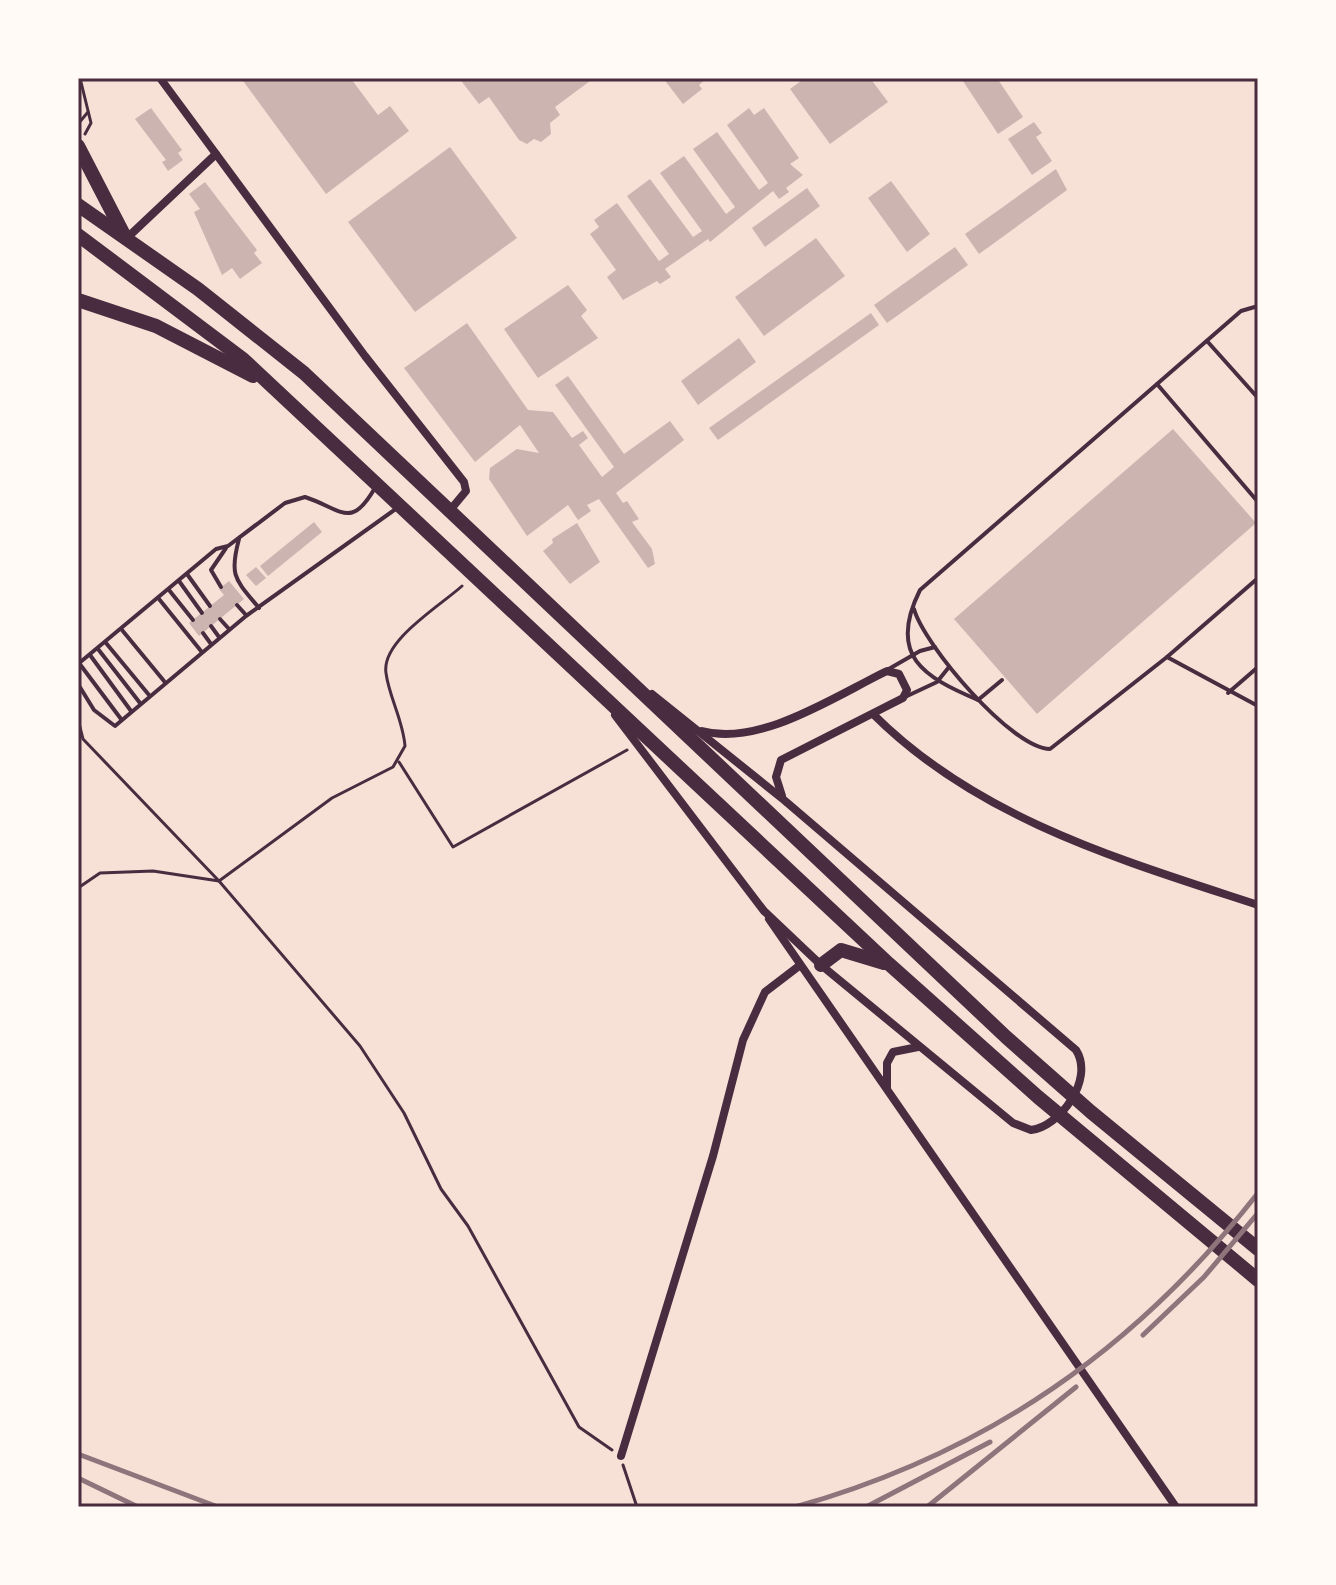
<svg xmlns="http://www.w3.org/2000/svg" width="1336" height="1585" font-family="'Sofia Sans Condensed',sans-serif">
  <rect width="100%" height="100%" fill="#f7e1d7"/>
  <g fill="#ccb4b1">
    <path d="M 241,78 L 355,78 L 352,80 L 378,115 L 390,106 L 409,131 L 326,194 Z"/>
    <path d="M 459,78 L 588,78 L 590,81 L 555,107 L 560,115 L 550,123 L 551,134 L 541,142 L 534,139 L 527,144 L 519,140 L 489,97 L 479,104 Z"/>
    <path d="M 663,78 L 707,78 L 699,85 L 702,89 L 683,104 Z"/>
    <path d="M 805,78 L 870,78 L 888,102 L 830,144 L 790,89 Z"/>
    <path d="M 961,78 L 997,78 L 1023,117 L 998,134 Z"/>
    <path d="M 151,108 L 182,150 L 178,153 L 183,160 L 168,171 L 162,162 L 166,160 L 135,119 Z"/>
    <path d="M 749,108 L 754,115 L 764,108 L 799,158 L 790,164 L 803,175 L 786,188 L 789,192 L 779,199 L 773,191 L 710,242 L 708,239 L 665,269 L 671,277 L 660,284 L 657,281 L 623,300 L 607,277 L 616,270 L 590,234 L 599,227 L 594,220 L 617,203 L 659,261 L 669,254 L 627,196 L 650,179 L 693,237 L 702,231 L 660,173 L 684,156 L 726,214 L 735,207 L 693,149 L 717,132 L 759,190 L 768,183 L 727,125 Z"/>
    <path d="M 1034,122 L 1042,133 L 1036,137 L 1052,161 L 1032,175 L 1008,139 Z"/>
    <path d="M 450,147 L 517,238 L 415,312 L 348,222 Z"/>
    <path d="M 1056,169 L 1067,190 L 979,254 L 965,234 Z"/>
    <path d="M 891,181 L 930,234 L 907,252 L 868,198 Z"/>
    <path d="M 205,182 L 257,250 L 254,253 L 262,263 L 240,279 L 232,268 L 222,275 L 194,212 L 200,209 L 189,194 Z"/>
    <path d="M 807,188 L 820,206 L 765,247 L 752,228 Z"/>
    <path d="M 816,238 L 845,276 L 764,336 L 735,297 Z"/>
    <path d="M 955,247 L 968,265 L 887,323 L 874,305 Z"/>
    <path d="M 568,285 L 587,310 L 581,316 L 598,338 L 538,378 L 504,329 Z"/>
    <path d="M 871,313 L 879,325 L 718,440 L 709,428 Z"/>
    <path d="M 467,323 L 528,410 L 553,412 L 572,438 L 583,431 L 588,438 L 579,445 L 602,477 L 614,467 L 555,385 L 568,376 L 624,454 L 670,421 L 684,440 L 616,493 L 623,503 L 627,501 L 639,519 L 632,522 L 652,549 L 655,564 L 648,568 L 599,499 L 587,505 L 591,511 L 578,520 L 568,505 L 527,536 L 489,479 L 490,468 L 517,449 L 539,453 L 520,425 L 475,462 L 404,368 Z"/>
    <path d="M 739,338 L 756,362 L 698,405 L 681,381 Z"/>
    <path d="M 1173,429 L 1256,523 L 1037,714 L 954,619 Z"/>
    <path d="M 314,522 L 322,532 L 268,576 L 260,566 Z"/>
    <path d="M 577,523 L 600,562 L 570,584 L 543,551 L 553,543 L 552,539 Z"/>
    <path d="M 256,567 L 266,578 L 256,586 L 246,575 Z"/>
    <path d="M 229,581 L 244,599 L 199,636 L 189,623 L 224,595 L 219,589 Z"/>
  </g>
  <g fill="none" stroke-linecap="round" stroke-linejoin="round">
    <g stroke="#4a2c40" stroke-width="3">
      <path d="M 80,78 L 91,123 L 85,134"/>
      <path d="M 78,124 L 88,112"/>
      <path d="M 78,719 L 83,739 L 219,881 L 360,1046 L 404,1113 L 441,1189 L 468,1226 L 579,1427 L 612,1450"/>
      <path d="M 399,762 L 453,847 L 627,750"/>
      <path d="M 78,888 L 100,873 L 153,871 L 219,881 L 332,798 L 393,767 L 405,746 C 403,720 389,697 386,673 C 381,641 440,606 462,586"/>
      <path d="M 623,1465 L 637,1507"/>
    </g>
    <g stroke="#4a2c40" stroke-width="4">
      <path d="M 1207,341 L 1258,398"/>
      <path d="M 1157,384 L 1258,502"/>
      <path d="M 239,539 C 229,576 235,579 259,608"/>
      <path d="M 187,574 L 210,606"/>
      <path d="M 179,581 L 202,613"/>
      <path d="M 221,587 L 211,570 L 226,548"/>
      <path d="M 169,590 L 193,620"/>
      <path d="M 159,599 L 201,651"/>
      <path d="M 237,605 L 246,615"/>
      <path d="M 914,609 C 924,645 1012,749 1050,749 L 1167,657 L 1258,578"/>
      <path d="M 220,619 L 229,629"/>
      <path d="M 211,626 L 219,637"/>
      <path d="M 122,630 L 164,681"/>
      <path d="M 203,633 L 211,644"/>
      <path d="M 106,643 L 149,695"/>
      <path d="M 98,649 L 140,703"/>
      <path d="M 90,655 L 131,711"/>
      <path d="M 1167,657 L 1258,706"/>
      <path d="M 79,663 L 121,719"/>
      <path d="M 78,664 L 216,549 L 228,546 L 285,503 L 305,497 C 342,509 351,531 376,486"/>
      <path d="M 887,670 L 920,651 L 935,647"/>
      <path d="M 78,684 L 94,710 L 115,726 L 246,616 L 397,508"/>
      <path d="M 1228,693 L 1258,667"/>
      <path d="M 905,697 L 937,682 L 949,667"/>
      <path d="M 978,700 C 924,677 887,656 920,590 L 1241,311 L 1258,306"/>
      <path d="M 978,700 L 1002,680"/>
    </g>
    <g stroke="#4a2c40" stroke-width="8">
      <path d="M 160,78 L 365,356 L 464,482 L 466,491 L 451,509"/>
      <path d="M 128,237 L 216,154"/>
      <path d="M 873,714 C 978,819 1121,860 1258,905"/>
      <path d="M 615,715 L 764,911 L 821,965 L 1013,1123 L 1031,1130 C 1059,1127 1095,1080 1076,1050 L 784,800 L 652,694"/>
      <path d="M 702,731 C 760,747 835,696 887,671 L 899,674 L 907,690 L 903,698 L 781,760 L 776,777 L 782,796"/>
      <path d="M 769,919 L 1176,1507"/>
      <path d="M 887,1087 L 887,1063 L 893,1052 L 918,1047"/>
      <path d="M 621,1456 L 713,1156 L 743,1040 L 765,992 L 799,966"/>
    </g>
    <g stroke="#4a2c40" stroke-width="14">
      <path d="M 78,146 L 123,233"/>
      <path d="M 78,205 L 198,289 L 304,373 L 1006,1037 L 1091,1112 L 1258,1249"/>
      <path d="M 78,235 L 243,359 L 889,964 L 1038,1097 L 1258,1280"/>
      <path d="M 78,300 L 156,326 L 253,376"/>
      <path d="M 821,965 L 841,950 L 884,963"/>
    </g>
    <g stroke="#8f747c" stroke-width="5">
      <path d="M 1143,1335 L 1204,1277 L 1258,1213"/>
      <path d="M 78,1454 L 218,1507"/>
      <path d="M 78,1478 L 138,1507"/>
      <path d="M 795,1507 C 987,1453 1135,1350 1258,1193"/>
      <path d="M 866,1507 L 990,1442"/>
      <path d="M 927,1507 L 1076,1387"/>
    </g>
  </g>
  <rect width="1336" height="1585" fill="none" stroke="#fffaf5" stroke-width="160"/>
  <rect x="80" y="80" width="1176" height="1425" fill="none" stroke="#4a2c40" stroke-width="3"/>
</svg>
